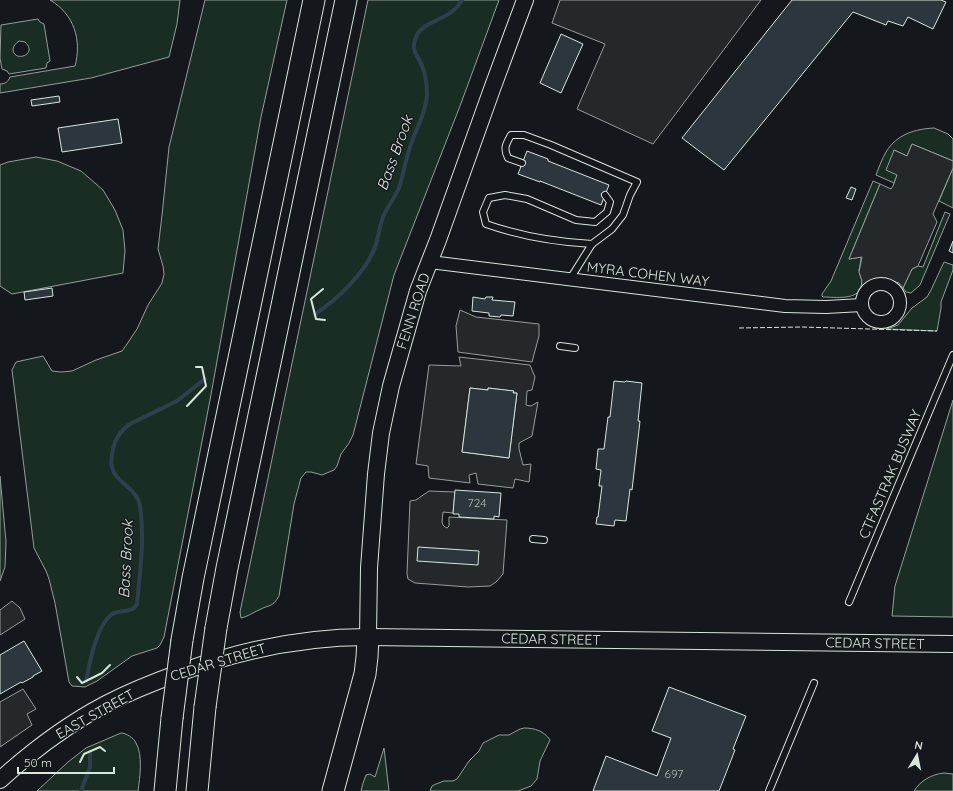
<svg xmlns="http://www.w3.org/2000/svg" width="953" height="791" font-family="Quicksand,sans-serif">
  <rect width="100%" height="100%" fill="#14181c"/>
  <g fill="#1a2d24" stroke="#939e99" fill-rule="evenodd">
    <path d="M 50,0 L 180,0 L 177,24 L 169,57 L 91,78 L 0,93 L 0,84 C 5,84 8,82 10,77 L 75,66 C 82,40 74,14 50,0 Z"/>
    <path d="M 205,0 L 287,0 L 261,117 L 210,400 L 164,637 L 160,645 L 157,648 L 132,656 L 97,681 L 85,687 L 72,686 L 69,682 L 55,603 L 49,579 L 46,571 L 34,548 L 12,370 L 16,362 L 43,356 L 52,371 L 61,372 L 72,371 L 96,360 L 122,351 L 127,344 L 137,329 L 148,305 L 162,283 L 164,274 L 163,266 L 158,249 L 162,215 L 169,147 Z"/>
    <path d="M 368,0 L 499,0 L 460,106 L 394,275 L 353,435 L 349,443 L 341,454 L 337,466 L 334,470 L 322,475 L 311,472 L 306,472 L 301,478 L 294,504 L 279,596 C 272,608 270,604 259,610 C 252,613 249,616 241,618 L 240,612 Z"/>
    <path d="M 38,19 L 40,22 L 44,24 L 50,61 L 47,63 L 46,68 L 9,74 L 7,71 L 2,69 L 0,58 L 1,25 ZM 19,41 L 25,42 C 39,55 13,63 13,49 C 14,45 16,43 19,41 Z"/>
    <path d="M 934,128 L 948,134 L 953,139 L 953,161 L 912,144 L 907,156 L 894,150 L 897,175 L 894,183 L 876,175 C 879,167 882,159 886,152 C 897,134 915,129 934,128 Z"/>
    <path d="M 36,157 L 57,161 L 81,171 L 103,190 L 115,210 L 123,230 L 125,251 L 123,273 L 12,294 L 0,286 L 0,165 L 8,162 Z"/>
    <path d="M 953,168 L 953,208 L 939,201 Z"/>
    <path d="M 873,181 L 880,184 L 849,259 L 861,257 C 861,261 860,265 859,270 C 859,275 863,279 862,285 C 859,301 835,297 823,297 L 822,296 L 822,294 L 831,281 Z"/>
    <path d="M 945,212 L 950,214 L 920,285 L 911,293 L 906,292 L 903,288 L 912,269 L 918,266 L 923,267 Z"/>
    <path d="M 944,262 L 953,265 L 953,270 L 941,302 L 941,308 L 937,331 L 887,329 L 898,325 L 912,308 L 927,297 L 931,290 Z"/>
    <path d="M 953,400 L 953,617 L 892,616 L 895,586 Z"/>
    <path d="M 0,476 L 6,542 L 5,567 L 0,581 Z"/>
    <path d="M 524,728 C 535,728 544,731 550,740 L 540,761 L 537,779 L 531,786 L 518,791 L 430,791 L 432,786 L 436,784 L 444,781 L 453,781 L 457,779 L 469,761 L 479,751 L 483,743 L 499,735 L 509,735 L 520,729 Z"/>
    <path d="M 121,733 C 126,733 134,738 136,743 C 143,755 140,777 138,791 L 37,791 L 68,762 L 86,748 Z"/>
    <path d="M 384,748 L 389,791 L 361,791 L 363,783 L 366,775 L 370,774 L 375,777 Z"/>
    <path d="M 944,773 L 953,774 L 953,791 L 914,791 C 920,781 932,774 944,773 Z"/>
  </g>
  <g fill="#24282b" stroke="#939e99" fill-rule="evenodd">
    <path d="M 560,0 L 761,0 L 653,144 L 577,109 L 605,44 L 552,23 Z"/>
    <path d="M 912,144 L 953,161 L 953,168 L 933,214 L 937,222 L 918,266 L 912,269 L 903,288 L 899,283 L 893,281 L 880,279 L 875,279 L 861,287 L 862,281 L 859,272 L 862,257 L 849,259 L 880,184 L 891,189 L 893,186 L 897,175 L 886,170 L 894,150 L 907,156 Z"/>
    <path d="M 460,310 L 476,317 L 539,324 L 539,336 L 532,362 L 458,352 L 456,326 Z"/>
    <path d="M 459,357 L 530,365 L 535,377 L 532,390 L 527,391 L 526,405 L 531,406 L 538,402 L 532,436 L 519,443 L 519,449 L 523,465 L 531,464 L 529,482 L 515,479 L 513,488 L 478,484 L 476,473 L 469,475 L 470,483 L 429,478 L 428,466 L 416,464 L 429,365 L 461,366 ZM 470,388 L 488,390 L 488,388 L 513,391 L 513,393 L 517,393 L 509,458 L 462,452 Z"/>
    <path d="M 429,491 L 455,492 L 453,513 L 443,512 L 442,522 L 443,525 L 445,527 L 447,528 L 449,526 L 449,517 L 507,520 L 503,574 L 496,582 L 490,586 L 468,587 L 415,583 L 408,579 L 407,574 L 410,501 L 416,500 Z"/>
    <path d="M 12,601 L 20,608 L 25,619 L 0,635 L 0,610 Z"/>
    <path d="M 23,689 L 36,709 L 27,714 L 32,725 L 0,747 L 0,702 Z"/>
  </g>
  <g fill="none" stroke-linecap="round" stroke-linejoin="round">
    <g stroke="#2f3f4d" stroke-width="4">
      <path d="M 315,314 C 337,300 366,272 375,247 C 379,237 379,227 383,217 C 387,207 394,199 399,188 C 403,176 405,163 409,150 C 414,132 426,114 427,95 C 427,86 426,75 422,66 C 418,54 410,52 416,37 C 421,24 439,21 450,13 C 455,10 459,5 462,0"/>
      <path d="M 86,681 C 90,662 96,626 112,614 C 120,609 132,614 137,604 C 140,572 145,538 140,506 C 137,487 115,483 112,467 C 110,461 112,455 113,449 C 115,438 120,431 130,424 L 177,401 L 205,379"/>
      <path d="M 81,791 L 90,767 L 90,752"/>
    </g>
  </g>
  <g fill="#2c363c" stroke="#d8e6dc">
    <path d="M 792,0 L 941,0 L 946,2 L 933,29 L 908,17 L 903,26 L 888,21 L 886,25 L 853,12 L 724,170 L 682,138 Z"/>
    <path d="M 561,34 L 583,44 L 561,93 L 540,83 Z"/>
    <path d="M 59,96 L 60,102 L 32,106 L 31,100 Z"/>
    <path d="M 118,119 L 122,143 L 62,152 L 58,128 Z"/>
    <path d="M 527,151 L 548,159 L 548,161 L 609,185 L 601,205 L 540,181 L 540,182 L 518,174 Z"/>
    <path d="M 851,187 L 856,189 L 852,200 L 846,198 Z"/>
    <path d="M 953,241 L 953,253 L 949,251 Z"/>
    <path d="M 52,288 L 53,296 L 25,300 L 24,292 Z"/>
    <path d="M 473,297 L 485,299 L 486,297 L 493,297 L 492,300 L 515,302 L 513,316 L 501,315 L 500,317 L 489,316 L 489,313 L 472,311 Z"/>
    <path d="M 614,381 L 625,382 L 626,381 L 642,383 L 638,421 L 640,421 L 632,490 L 630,489 L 626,521 L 615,520 L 614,526 L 596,524 L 597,517 L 598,517 L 602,486 L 599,486 L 601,470 L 596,469 L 598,449 L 604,449 L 608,417 L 610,417 Z"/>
    <path d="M 470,388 L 488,390 L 488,388 L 514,391 L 513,393 L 517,393 L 509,458 L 462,452 Z"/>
    <path d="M 455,490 L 501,493 L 499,517 L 494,516 L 494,519 L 459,517 L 459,514 L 453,514 Z"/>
    <path d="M 418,547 L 479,551 L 478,565 L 417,561 Z"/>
    <path d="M 24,641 L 42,671 L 33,676 L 33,677 L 22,683 L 21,682 L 0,694 L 0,655 Z"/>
    <path d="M 669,687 L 746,716 L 733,749 L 735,750 L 719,791 L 593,791 L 606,756 L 657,776 L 671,738 L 652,731 Z"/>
  </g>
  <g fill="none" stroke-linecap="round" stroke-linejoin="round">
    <g stroke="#d8e6dc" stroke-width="8">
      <g id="lane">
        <path d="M 522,163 L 508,158 C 503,148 506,144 511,135 L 524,135 L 551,145 L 637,182 L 630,195 L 623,215 L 612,229 L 592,244 L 570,279"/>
        <path d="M 592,244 C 556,242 520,236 486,224 L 483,212 L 489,198 L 505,195 L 527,199 L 576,220 L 595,222 L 607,212 L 610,202 L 605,195"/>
        <path d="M 560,346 L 575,348"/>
        <path d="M 533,539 L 544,540"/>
        <path d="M 849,602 L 953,355"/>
        <path d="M 769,791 L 814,683"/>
      </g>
    </g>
    <g stroke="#d8e6dc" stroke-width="14">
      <g id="street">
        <path d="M 430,262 L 785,306 L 826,307 L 862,305"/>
        <circle cx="881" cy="303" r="19"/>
      </g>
    </g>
    <g stroke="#d8e6dc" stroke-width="18">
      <g id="secondary">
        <path d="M 368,637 L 369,568 L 376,474 L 381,433 L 391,386 L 418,291 L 438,240 L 492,89 L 525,0"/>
        <path d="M 0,780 C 32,751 68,724 106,704 C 129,692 154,682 179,673 C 240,650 303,637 368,637 L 953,644"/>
      </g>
    </g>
    <g stroke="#d8e6dc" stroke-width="23">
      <g id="highway">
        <path d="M 216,628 L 227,568 L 346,0"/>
        <path d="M 182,640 L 193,578 L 314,0"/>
        <path d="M 165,791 L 172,718"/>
        <path d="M 197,791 L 205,707"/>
        <path d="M 333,791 L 365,674 L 367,657 L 368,637"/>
      </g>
    </g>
    <use href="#lane" stroke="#14181c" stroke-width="6"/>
    <use href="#street" stroke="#14181c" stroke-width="12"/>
    <use href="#secondary" stroke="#14181c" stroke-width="16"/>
    <use href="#highway" stroke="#14181c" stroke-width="21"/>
    <g stroke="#d8e6dc" stroke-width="23" stroke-linecap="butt">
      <g id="highway-bridge">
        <path d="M 205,707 L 216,628"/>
        <path d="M 172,718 L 182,640"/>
      </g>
    </g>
    <use href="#highway-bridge" stroke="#14181c" stroke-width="21"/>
    <path stroke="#d8e6dc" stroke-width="1" stroke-dasharray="5 2" stroke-linecap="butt" d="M 739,328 L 802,327 L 937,331"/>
    <g stroke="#d8e6dc" stroke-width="2">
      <path d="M 323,289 L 311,299 L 316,319 L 325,320"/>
      <path d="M 187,406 L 206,386 L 202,367 L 196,367"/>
      <path d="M 77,677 L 82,683 L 102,673 L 110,665"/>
      <path d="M 80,762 L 84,754 L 100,747 L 105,751"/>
    </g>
  </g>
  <g text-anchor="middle" stroke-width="3" stroke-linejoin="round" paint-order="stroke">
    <g font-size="12" fill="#adbab4">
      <text x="477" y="507">724</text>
      <text x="674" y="778">697</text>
    </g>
    <g font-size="14" fill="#d8e6dc" stroke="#14181c">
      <text transform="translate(648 274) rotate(7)" y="5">MYRA COHEN WAY</text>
      <text transform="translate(413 311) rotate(-72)" y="5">FENN ROAD</text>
      <text transform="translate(890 474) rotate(-67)" y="5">CTFASTRAK BUSWAY</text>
      <text transform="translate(551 639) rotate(1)" y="5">CEDAR STREET</text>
      <text transform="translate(875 643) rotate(1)" y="5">CEDAR STREET</text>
      <text transform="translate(218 662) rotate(-17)" y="5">CEDAR STREET</text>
      <text transform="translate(95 714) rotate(-29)" y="5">EAST STREET</text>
    </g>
    <g font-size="15" font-style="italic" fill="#d8e6dc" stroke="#14181c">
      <text transform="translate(395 153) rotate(-70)" y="5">Bass Brook</text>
      <text transform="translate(126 559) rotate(-87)" y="5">Bass Brook</text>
    </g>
  </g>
  <g transform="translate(917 755) rotate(10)" stroke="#14181c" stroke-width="3" paint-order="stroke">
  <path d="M0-3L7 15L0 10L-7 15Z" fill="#d8e6dc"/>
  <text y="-6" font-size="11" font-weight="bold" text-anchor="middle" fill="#d8e6dc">N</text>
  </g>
  <path d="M18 767v6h96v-6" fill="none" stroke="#d8e6dc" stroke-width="2"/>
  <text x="24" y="767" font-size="12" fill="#d8e6dc" stroke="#14181c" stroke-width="3" paint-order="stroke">50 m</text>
</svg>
